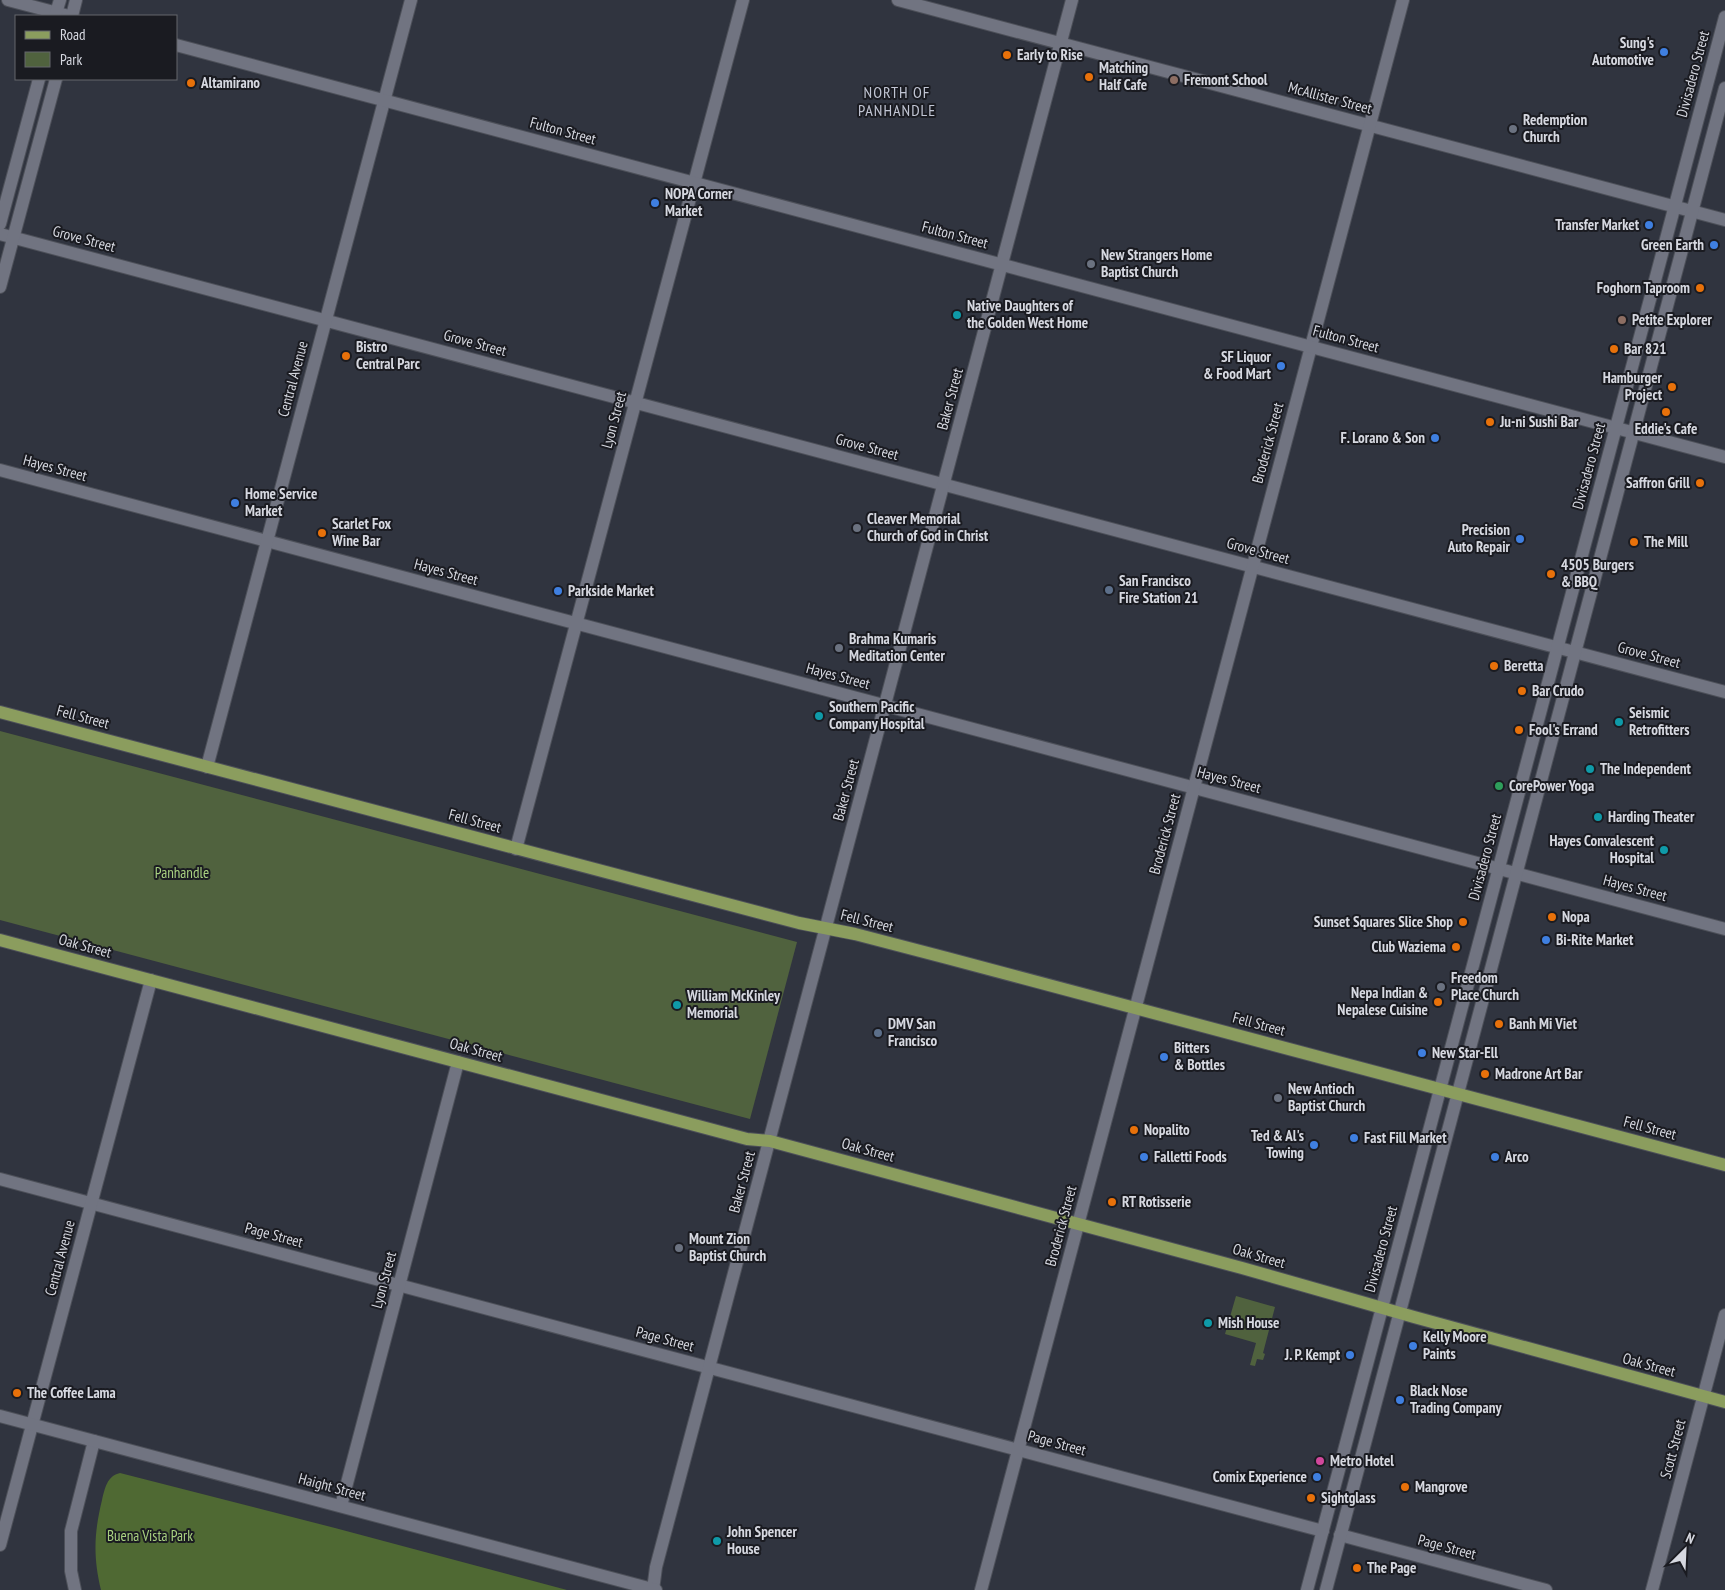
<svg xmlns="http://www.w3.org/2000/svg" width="1725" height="1590" font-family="'PT Sans Narrow',sans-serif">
  <rect width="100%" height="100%" fill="#30343f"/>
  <g fill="#50623e">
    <path d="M 0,731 L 797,942 L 750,1119 L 0,920 Z"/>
    <path d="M 1236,1296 L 1275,1307 L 1263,1353 L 1265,1354 L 1263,1360 L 1257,1359 L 1255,1366 L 1250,1365 L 1256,1343 L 1225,1334 Z"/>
  </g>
  <path fill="#4f6933" d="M 120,1473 L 335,1528 L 567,1590 L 101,1590 C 93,1557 94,1533 102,1500 C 105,1488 107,1476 120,1473 Z"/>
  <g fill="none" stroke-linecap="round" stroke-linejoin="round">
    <g stroke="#4d5059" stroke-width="14">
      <g id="street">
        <path d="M 898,0 L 1725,220"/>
        <path d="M 0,234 L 1725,692"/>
        <path d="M 0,470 L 1725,929"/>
        <path d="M 207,767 L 411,0"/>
        <path d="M 516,849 L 743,0"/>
        <path d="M 0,1179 L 1323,1531"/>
        <path d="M 341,1506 L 458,1062"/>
        <path d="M 1340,1535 L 1546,1590"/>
        <path d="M 0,1545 L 151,980"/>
        <path d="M 75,1590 L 71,1571 L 71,1531 L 94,1441"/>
        <path d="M 653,1590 L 656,1567 L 1072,0"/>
        <path d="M 981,1590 L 1403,0"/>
        <path d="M 1652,1590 L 1725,1315"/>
      </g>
    </g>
    <g stroke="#4d5059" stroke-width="14">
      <g id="secondary">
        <path d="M 8,0 L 69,16"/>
        <path d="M 55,16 L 60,0"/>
        <path d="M 72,16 L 76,0"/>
        <path d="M 176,45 L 1725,457"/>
        <path d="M 0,224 L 39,79"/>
        <path d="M 0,287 L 56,79"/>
        <path d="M 0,1416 L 656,1590"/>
        <path d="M 1307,1590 L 1725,17"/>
        <path d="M 1326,1590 L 1725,88"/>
      </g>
    </g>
    <g stroke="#4d5059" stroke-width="14">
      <g id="primary">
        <path d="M 0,712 L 799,923 L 855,934 L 947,958 L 1725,1165"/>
        <path d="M 0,940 L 747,1139 L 770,1141 L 1242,1268 L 1414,1317 L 1725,1402"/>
      </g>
    </g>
    <use href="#street" stroke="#717481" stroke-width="12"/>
    <use href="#secondary" stroke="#717481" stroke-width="12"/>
    <use href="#primary" stroke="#8b9d5e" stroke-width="12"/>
  </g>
  <g fill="#3f7fe0" stroke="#1a1b21" stroke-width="2">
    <circle cx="1664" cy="52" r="5"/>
    <circle cx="655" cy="203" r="5"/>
    <circle cx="1649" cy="225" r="5"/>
    <circle cx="1714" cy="245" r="5"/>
    <circle cx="1281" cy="366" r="5"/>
    <circle cx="1435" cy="438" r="5"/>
    <circle cx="235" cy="503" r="5"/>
    <circle cx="1520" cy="539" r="5"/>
    <circle cx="558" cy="591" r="5"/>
    <circle cx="1546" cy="940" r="5"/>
    <circle cx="1422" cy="1053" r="5"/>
    <circle cx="1164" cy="1057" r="5"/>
    <circle cx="1354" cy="1138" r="5"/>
    <circle cx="1314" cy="1145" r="5"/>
    <circle cx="1144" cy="1157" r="5"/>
    <circle cx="1495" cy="1157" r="5"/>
    <circle cx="1413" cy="1346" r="5"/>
    <circle cx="1350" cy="1355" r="5"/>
    <circle cx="1400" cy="1400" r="5"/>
    <circle cx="1317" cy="1477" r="5"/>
  </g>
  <g fill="#e8710a" stroke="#1a1b21" stroke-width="2">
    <circle cx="1007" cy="55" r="5"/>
    <circle cx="1089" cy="77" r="5"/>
    <circle cx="191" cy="83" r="5"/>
    <circle cx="1700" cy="288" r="5"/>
    <circle cx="1614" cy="349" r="5"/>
    <circle cx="346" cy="356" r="5"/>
    <circle cx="1672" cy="387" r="5"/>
    <circle cx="1666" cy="412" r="5"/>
    <circle cx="1490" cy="422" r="5"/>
    <circle cx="1700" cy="483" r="5"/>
    <circle cx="322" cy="533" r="5"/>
    <circle cx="1634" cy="542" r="5"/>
    <circle cx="1551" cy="574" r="5"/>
    <circle cx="1494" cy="666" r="5"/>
    <circle cx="1522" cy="691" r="5"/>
    <circle cx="1519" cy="730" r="5"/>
    <circle cx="1552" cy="917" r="5"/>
    <circle cx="1463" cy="922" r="5"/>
    <circle cx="1456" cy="947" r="5"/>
    <circle cx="1438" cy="1002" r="5"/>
    <circle cx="1499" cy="1024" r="5"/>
    <circle cx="1485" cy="1074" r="5"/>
    <circle cx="1134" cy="1130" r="5"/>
    <circle cx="1112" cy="1202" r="5"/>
    <circle cx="17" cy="1393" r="5"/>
    <circle cx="1405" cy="1487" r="5"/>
    <circle cx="1311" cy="1498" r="5"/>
    <circle cx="1357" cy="1568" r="5"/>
  </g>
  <g fill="#8d6e63" stroke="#1a1b21" stroke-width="2">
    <circle cx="1174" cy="80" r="5"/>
    <circle cx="1622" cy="320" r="5"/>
  </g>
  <g fill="#6b7280" stroke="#1a1b21" stroke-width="2">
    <circle cx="1513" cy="129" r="5"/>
    <circle cx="1091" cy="264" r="5"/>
    <circle cx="857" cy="528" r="5"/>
    <circle cx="839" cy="648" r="5"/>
    <circle cx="1441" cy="987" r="5"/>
    <circle cx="1278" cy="1098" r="5"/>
    <circle cx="679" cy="1248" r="5"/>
  </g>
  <g fill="#0f9aa8" stroke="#1a1b21" stroke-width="2">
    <circle cx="957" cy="315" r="5"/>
    <circle cx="819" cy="716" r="5"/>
    <circle cx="1619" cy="722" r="5"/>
    <circle cx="1590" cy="769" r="5"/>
    <circle cx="1598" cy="817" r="5"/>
    <circle cx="1664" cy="850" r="5"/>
    <circle cx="677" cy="1005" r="5"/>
    <circle cx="1208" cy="1323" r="5"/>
    <circle cx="717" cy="1541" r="5"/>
  </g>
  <g fill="#5c6f8a" stroke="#1a1b21" stroke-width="2">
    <circle cx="1109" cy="590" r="5"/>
    <circle cx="878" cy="1033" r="5"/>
  </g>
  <circle fill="#2e9e5b" stroke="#1a1b21" stroke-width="2" cx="1499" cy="786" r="5"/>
  <circle fill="#d1479c" stroke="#1a1b21" stroke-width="2" cx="1320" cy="1461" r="5"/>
  <g text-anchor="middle" stroke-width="4" stroke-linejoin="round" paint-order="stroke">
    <g font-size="15" font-weight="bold" fill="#d6d8e0" stroke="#1a1b21" text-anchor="start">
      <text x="1654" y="48" text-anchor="end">Sung's<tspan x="1654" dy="17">Automotive</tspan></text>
      <text x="1017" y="60">Early to Rise</text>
      <text x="1099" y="73">Matching<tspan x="1099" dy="17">Half Cafe</tspan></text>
      <text x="1184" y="85">Fremont School</text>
      <text x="201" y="88">Altamirano</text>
      <text x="1523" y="125">Redemption<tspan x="1523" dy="17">Church</tspan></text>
      <text x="665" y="199">NOPA Corner<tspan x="665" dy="17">Market</tspan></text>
      <text x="1639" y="230" text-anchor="end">Transfer Market</text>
      <text x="1704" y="250" text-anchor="end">Green Earth</text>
      <text x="1101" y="260">New Strangers Home<tspan x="1101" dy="17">Baptist Church</tspan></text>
      <text x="1690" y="293" text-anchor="end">Foghorn Taproom</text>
      <text x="967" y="311">Native Daughters of<tspan x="967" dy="17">the Golden West Home</tspan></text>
      <text x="1632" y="325">Petite Explorer</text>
      <text x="356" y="352">Bistro<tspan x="356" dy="17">Central Parc</tspan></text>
      <text x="1624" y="354">Bar 821</text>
      <text x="1271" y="362" text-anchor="end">SF Liquor<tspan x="1271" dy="17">&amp; Food Mart</tspan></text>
      <text x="1662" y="383" text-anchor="end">Hamburger<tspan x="1662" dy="17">Project</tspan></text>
      <text x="1500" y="427">Ju-ni Sushi Bar</text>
      <text x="1666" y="434" text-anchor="middle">Eddie's Cafe</text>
      <text x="1425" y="443" text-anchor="end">F. Lorano &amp; Son</text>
      <text x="1690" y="488" text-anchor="end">Saffron Grill</text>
      <text x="245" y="499">Home Service<tspan x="245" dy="17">Market</tspan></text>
      <text x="867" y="524">Cleaver Memorial<tspan x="867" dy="17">Church of God in Christ</tspan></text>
      <text x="332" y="529">Scarlet Fox<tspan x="332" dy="17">Wine Bar</tspan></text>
      <text x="1510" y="535" text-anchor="end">Precision<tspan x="1510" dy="17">Auto Repair</tspan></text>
      <text x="1644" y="547">The Mill</text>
      <text x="1561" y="570">4505 Burgers<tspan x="1561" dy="17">&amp; BBQ</tspan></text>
      <text x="1119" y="586">San Francisco<tspan x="1119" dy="17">Fire Station 21</tspan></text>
      <text x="568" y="596">Parkside Market</text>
      <text x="849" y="644">Brahma Kumaris<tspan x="849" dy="17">Meditation Center</tspan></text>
      <text x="1504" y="671">Beretta</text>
      <text x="1532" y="696">Bar Crudo</text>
      <text x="829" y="712">Southern Pacific<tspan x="829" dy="17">Company Hospital</tspan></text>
      <text x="1629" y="718">Seismic<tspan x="1629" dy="17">Retrofitters</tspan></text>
      <text x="1529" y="735">Fool's Errand</text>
      <text x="1600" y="774">The Independent</text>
      <text x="1509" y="791">CorePower Yoga</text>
      <text x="1608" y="822">Harding Theater</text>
      <text x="1654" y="846" text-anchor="end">Hayes Convalescent<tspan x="1654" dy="17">Hospital</tspan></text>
      <text x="1562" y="922">Nopa</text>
      <text x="1453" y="927" text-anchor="end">Sunset Squares Slice Shop</text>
      <text x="1556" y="945">Bi-Rite Market</text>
      <text x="1446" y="952" text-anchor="end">Club Waziema</text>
      <text x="1451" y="983">Freedom<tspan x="1451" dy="17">Place Church</tspan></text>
      <text x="1428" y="998" text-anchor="end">Nepa Indian &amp;<tspan x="1428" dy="17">Nepalese Cuisine</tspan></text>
      <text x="687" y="1001">William McKinley<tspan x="687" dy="17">Memorial</tspan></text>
      <text x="888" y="1029">DMV San<tspan x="888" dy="17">Francisco</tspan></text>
      <text x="1509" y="1029">Banh Mi Viet</text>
      <text x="1174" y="1053">Bitters<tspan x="1174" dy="17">&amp; Bottles</tspan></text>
      <text x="1432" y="1058">New Star-Ell</text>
      <text x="1495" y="1079">Madrone Art Bar</text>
      <text x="1288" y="1094">New Antioch<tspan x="1288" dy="17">Baptist Church</tspan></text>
      <text x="1144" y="1135">Nopalito</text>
      <text x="1304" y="1141" text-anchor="end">Ted &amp; Al's<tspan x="1304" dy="17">Towing</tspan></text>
      <text x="1364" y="1143">Fast Fill Market</text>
      <text x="1154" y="1162">Falletti Foods</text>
      <text x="1505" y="1162">Arco</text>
      <text x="1122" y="1207">RT Rotisserie</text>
      <text x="689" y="1244">Mount Zion<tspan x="689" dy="17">Baptist Church</tspan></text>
      <text x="1218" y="1328">Mish House</text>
      <text x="1423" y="1342">Kelly Moore<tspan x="1423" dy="17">Paints</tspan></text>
      <text x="1340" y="1360" text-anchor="end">J. P. Kempt</text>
      <text x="1410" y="1396">Black Nose<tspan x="1410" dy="17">Trading Company</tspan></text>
      <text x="27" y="1398">The Coffee Lama</text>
      <text x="1330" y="1466">Metro Hotel</text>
      <text x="1307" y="1482" text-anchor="end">Comix Experience</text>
      <text x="1415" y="1492">Mangrove</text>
      <text x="1321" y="1503">Sightglass</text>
      <text x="727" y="1537">John Spencer<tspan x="727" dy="17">House</tspan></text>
      <text x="1367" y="1573">The Page</text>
    </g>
    <g font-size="15" fill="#d6d8e0" stroke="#1a1b21">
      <text transform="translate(1693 74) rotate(-75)" y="5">Divisadero Street</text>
      <text transform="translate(1330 98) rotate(15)" y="5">McAllister Street</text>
      <text transform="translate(563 131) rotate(15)" y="5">Fulton Street</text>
      <text transform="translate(955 235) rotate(15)" y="5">Fulton Street</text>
      <text transform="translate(84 239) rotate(15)" y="5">Grove Street</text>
      <text transform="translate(1346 339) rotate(15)" y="5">Fulton Street</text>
      <text transform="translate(475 343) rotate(15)" y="5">Grove Street</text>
      <text transform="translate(293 379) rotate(-75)" y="5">Central Avenue</text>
      <text transform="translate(950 399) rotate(-75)" y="5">Baker Street</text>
      <text transform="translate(614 420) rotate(-75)" y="5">Lyon Street</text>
      <text transform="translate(1268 443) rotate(-75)" y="5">Broderick Street</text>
      <text transform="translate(867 447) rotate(15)" y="5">Grove Street</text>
      <text transform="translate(1589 466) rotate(-75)" y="5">Divisadero Street</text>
      <text transform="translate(55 468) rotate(15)" y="5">Hayes Street</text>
      <text transform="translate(1258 551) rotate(15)" y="5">Grove Street</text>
      <text transform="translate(446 572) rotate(15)" y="5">Hayes Street</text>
      <text transform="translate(1649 655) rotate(15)" y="5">Grove Street</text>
      <text transform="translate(838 676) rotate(15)" y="5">Hayes Street</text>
      <text transform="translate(83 717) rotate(15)" y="5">Fell Street</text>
      <text transform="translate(1229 780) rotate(15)" y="5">Hayes Street</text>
      <text transform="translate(846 790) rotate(-75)" y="5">Baker Street</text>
      <text transform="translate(475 821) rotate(15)" y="5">Fell Street</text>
      <text transform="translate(1165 834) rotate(-75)" y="5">Broderick Street</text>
      <text transform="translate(1485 857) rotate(-75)" y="5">Divisadero Street</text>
      <text transform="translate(1635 888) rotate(15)" y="5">Hayes Street</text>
      <text transform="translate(867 921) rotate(14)" y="5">Fell Street</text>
      <text transform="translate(85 946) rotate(15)" y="5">Oak Street</text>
      <text transform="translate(1259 1024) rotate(15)" y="5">Fell Street</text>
      <text transform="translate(476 1050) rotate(15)" y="5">Oak Street</text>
      <text transform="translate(1650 1128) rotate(15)" y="5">Fell Street</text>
      <text transform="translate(868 1150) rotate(15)" y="5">Oak Street</text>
      <text transform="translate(742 1182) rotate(-75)" y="5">Baker Street</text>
      <text transform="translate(1061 1226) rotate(-75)" y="5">Broderick Street</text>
      <text transform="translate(274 1235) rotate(15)" y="5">Page Street</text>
      <text transform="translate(1381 1249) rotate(-75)" y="5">Divisadero Street</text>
      <text transform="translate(1259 1256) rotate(16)" y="5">Oak Street</text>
      <text transform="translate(60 1258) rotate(-75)" y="5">Central Avenue</text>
      <text transform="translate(384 1280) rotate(-75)" y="5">Lyon Street</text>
      <text transform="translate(665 1339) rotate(15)" y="5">Page Street</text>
      <text transform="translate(1649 1365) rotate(15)" y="5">Oak Street</text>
      <text transform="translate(1057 1443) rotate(15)" y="5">Page Street</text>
      <text transform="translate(1673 1449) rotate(-75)" y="5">Scott Street</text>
      <text transform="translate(332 1487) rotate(15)" y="5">Haight Street</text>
      <text transform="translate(1447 1547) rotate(15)" y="5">Page Street</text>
    </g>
    <g font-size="15" fill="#a9d180" stroke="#1a1b21">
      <text x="182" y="878">Panhandle</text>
      <text x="150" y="1541">Buena Vista Park</text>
    </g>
    <g font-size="16" letter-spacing="1" fill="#c1c5d3" stroke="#1a1b21">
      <text x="897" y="98">NORTH OF<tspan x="897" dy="18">PANHANDLE</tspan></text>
    </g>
  </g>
  <rect x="15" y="15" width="162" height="65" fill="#1a1b21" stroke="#65676d"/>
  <rect x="25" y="31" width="25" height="8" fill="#8b9d5e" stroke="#65676d"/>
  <text x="60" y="40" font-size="15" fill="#d6d8e0">Road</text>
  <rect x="25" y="52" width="25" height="15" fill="#50623e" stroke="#65676d"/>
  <text x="60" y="65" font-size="15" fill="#d6d8e0">Park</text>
  <g transform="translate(1685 1550) rotate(24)" stroke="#1a1b21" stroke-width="4" paint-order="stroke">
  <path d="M0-4L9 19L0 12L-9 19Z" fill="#d6d8e0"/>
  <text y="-8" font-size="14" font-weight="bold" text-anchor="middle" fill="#d6d8e0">N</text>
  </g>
</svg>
